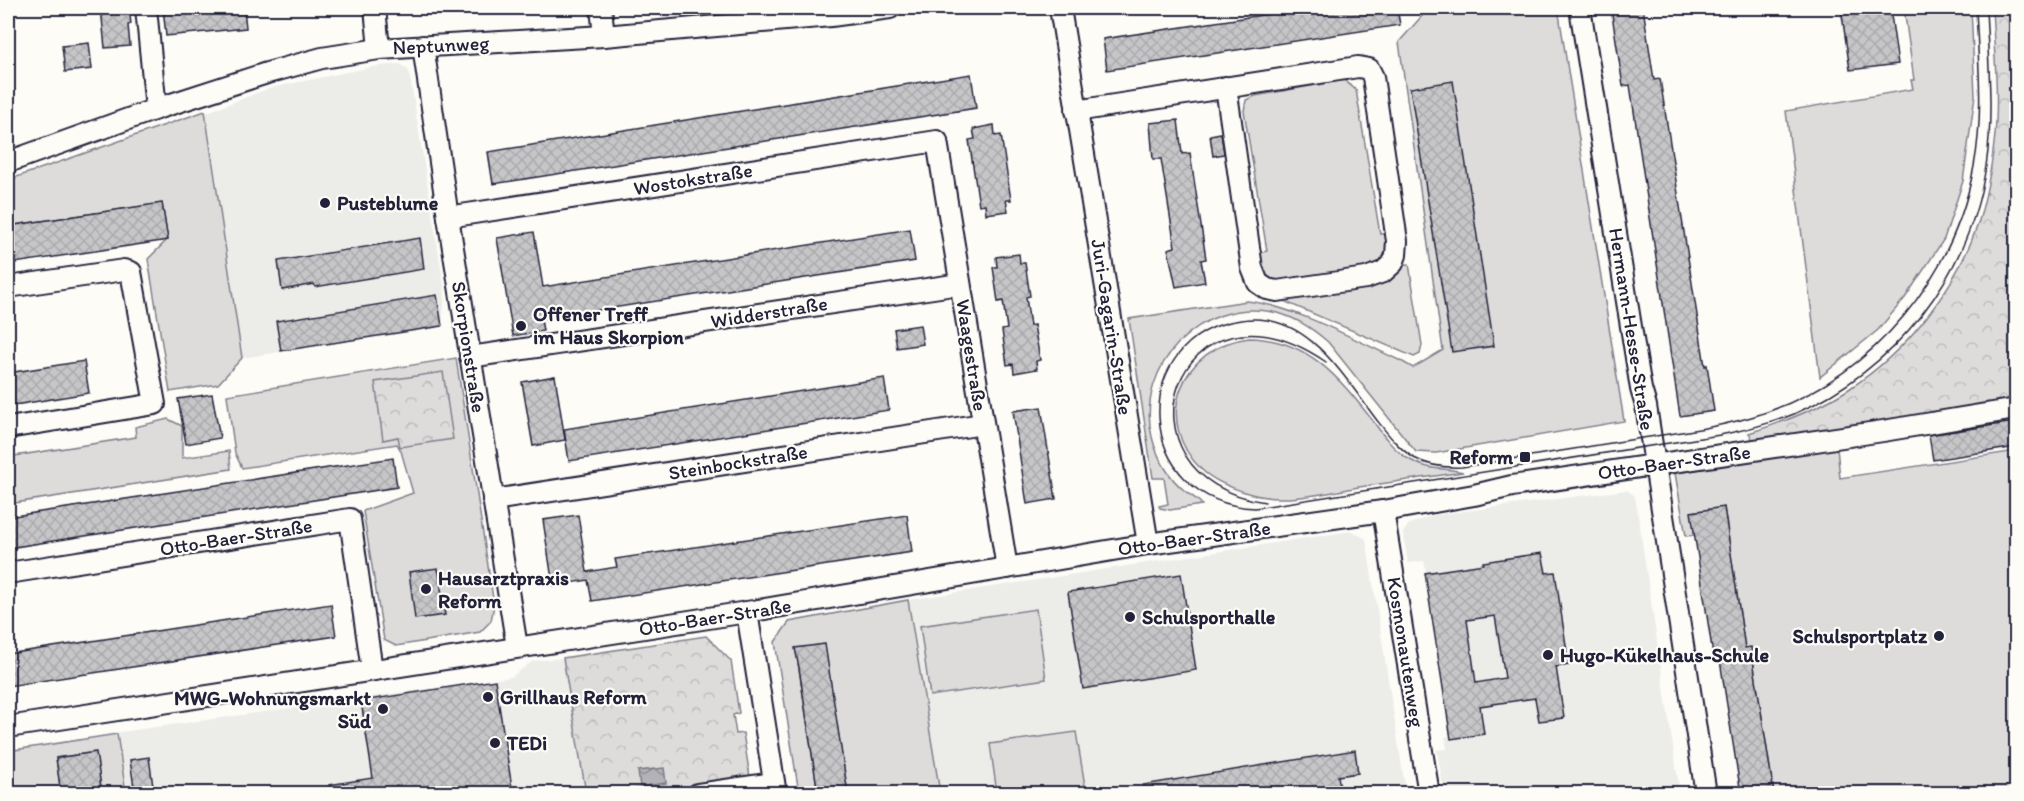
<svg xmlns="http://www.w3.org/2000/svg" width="2024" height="801" font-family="Itim,sans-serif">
  <defs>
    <pattern id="park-crowns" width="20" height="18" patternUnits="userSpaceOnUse" patternTransform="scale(1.5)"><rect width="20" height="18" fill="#dddcdb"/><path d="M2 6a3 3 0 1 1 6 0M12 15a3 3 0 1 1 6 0" fill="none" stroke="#bdbcbd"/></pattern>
    <pattern id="water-waves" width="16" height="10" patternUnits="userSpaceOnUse" patternTransform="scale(1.5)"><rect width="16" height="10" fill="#b2b2b7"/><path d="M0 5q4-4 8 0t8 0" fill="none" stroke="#909096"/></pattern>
    <pattern id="building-cross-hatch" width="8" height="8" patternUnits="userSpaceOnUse" patternTransform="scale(1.5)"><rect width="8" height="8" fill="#c6c6c8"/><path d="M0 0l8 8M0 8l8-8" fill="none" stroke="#aaaaad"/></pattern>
  </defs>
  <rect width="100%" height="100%" fill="#fdfcf7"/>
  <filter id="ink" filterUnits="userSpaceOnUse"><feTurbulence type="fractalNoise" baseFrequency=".0167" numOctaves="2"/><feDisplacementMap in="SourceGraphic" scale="12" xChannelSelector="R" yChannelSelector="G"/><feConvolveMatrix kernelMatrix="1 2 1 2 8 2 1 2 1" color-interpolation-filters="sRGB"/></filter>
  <g filter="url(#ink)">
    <g fill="#ecece9">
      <path d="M 400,64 L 409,71 L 445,293 L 442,326 L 242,358 L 205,113 L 270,88 L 372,67 Z"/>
      <path d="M 1627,490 L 1635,496 L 1680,793 L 1444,793 L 1437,750 L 1447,749 L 1445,737 L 1450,736 L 1425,573 L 1426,573 L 1425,566 L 1424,561 L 1408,563 L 1403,533 L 1409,524 L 1435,515 Z"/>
      <path d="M 1352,531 L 1366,539 L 1406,793 L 940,793 L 908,600 Z"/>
      <path d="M 563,658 L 586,793 L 8,794 L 8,751 L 121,732 L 511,677 L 533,661 Z"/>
      <path d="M 750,777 L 753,794 L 646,794 Z"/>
    </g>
    <g fill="#dddcdb" stroke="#807f8b" stroke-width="1.5">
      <path d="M 1429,8 L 1558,8 L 1624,421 L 1436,453 L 1416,452 L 1328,342 C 1312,328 1294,316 1273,312 C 1201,297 1135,366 1152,437 C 1157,458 1169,478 1185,491 C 1191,496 1199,500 1202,505 L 1170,510 L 1160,508 L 1159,506 L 1168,504 L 1164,478 L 1153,478 L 1129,319 L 1247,301 C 1295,306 1355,340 1401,361 L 1413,368 L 1443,350 L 1399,42 Z"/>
      <path d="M 1904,8 L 1971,8 L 1975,96 L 1963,181 L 1944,239 L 1905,298 L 1878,330 L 1820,377 L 1786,111 L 1913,89 L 1911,80 L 1914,80 Z"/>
      <path d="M 1344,80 L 1356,90 L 1380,234 L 1388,234 L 1388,250 L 1384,259 L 1371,269 L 1290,285 L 1272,280 L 1268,277 L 1263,269 L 1259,253 L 1267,251 L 1244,111 L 1246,100 L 1255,96 Z"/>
      <path d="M 205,111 L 242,358 L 218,384 L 170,392 L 148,259 L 168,239 L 162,203 L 8,226 L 8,180 Z"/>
      <path d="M 1402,264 L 1409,264 L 1422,345 L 1420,354 L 1414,357 L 1274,297 Z"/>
      <path d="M 1249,338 C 1309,339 1339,378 1373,421 C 1383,435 1393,449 1407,458 C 1429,472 1444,467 1463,472 C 1428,477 1394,482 1359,487 C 1325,493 1285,504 1251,494 C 1234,489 1215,482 1202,470 C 1151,421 1181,346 1249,338 Z"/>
      <path d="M 456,358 L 494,605 L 491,621 L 480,632 L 396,646 L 384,640 L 363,511 L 413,493 L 401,451 L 397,444 L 242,468 L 235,453 L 227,395 Z"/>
      <path d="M 168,419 L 182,426 L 182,458 L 229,451 L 231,469 L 8,504 L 8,457 L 136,437 L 135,427 Z"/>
      <path d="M 1837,448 L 1840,478 L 2016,451 L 2016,793 L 1774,793 L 1751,648 L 1745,648 L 1724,507 L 1692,512 L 1695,535 L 1686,536 L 1675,473 Z"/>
      <path d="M 908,600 L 940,793 L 848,793 L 824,644 L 796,649 L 818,793 L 799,793 L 775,642 L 789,622 Z"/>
      <path d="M 1036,609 L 1046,679 L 930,696 L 920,626 Z"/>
      <path d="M 1076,732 L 1085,786 L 1038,793 L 997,793 L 990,744 Z"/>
      <path d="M 117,734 L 126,793 L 102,793 L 95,752 L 56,758 L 61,793 L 8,794 L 8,751 Z"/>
    </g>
    <g fill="url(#park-crowns)" stroke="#807f8b" stroke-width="1.5">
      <path d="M 1992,8 L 2016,8 L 2016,404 L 1754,442 L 1749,433 C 1784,422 1818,409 1849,389 C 1907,351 1955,290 1978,224 C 1987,195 1992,164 1995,135 C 1999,93 1994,49 1992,8 Z"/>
      <path d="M 443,372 L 453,439 L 400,447 L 398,437 L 383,440 L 375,382 Z"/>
      <path d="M 706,636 L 731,661 L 739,713 L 733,715 L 736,734 L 743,733 L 750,777 L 646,793 L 621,793 L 619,788 L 586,793 L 563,658 Z"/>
    </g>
    <path fill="url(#water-waves)" stroke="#787885" stroke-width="1.5" d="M 664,768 L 666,783 L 640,787 L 638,771 Z"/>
    <g fill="url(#building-cross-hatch)" stroke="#22223b" stroke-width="1.5" fill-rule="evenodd">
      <path d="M 101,8 L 129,8 L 131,24 L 128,25 L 130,46 L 105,48 Z"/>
      <path d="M 163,8 L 244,8 L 246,28 L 166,36 Z"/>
      <path d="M 1308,8 L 1397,8 L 1400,25 L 1107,70 L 1103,39 Z"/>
      <path d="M 1611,8 L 1643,8 L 1654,80 L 1660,79 L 1705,366 L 1707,365 L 1714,411 L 1680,416 L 1630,85 L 1623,86 Z"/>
      <path d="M 1841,8 L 1890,8 L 1898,64 L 1850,70 Z"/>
      <path d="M 89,43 L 92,69 L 65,72 L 62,46 Z"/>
      <path d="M 971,74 L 976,108 L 493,184 L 488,152 Z"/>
      <path d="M 1453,81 L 1494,346 L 1452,352 L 1410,88 Z"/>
      <path d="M 1178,120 L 1182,154 L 1190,153 L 1206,259 L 1201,260 L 1205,282 L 1176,287 L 1168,249 L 1175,247 L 1161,159 L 1153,159 L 1150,123 Z"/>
      <path d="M 994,125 L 995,136 L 1001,135 L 1011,200 L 1006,200 L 1008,211 L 986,214 L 985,204 L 979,205 L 969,140 L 975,139 L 973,129 Z"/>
      <path d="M 1221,133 L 1224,154 L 1213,156 L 1210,135 Z"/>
      <path d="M 162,203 L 168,240 L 8,264 L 8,226 Z"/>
      <path d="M 910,229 L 915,261 L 541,319 L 543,331 L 513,336 L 497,238 L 534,232 L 543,287 Z"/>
      <path d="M 420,238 L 424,269 L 315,287 L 314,284 L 282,290 L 278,261 Z"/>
      <path d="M 1019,254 L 1020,263 L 1025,263 L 1030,296 L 1026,297 L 1030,326 L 1034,325 L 1040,360 L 1036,361 L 1037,369 L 1014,373 L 1013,364 L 1007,365 L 1002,330 L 1007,329 L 1003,301 L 998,302 L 993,267 L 997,267 L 996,257 Z"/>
      <path d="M 437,295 L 442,326 L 281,351 L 276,321 Z"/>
      <path d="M 920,325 L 923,344 L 897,348 L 894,329 Z"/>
      <path d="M 84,361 L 89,393 L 8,406 L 8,373 Z"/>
      <path d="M 555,376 L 565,440 L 533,446 L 522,382 Z"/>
      <path d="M 884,378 L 889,410 L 569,461 L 564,429 Z"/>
      <path d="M 212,394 L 220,438 L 186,444 L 178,399 Z"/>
      <path d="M 1041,407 L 1056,499 L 1027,504 L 1013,411 Z"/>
      <path d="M 2015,422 L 2016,447 L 1933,460 L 1929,435 Z"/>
      <path d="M 393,458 L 397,487 L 8,548 L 8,517 Z"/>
      <path d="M 1724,507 L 1745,648 L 1751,647 L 1774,794 L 1741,794 L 1719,654 L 1713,655 L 1691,512 Z"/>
      <path d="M 578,515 L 587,572 L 617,567 L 615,559 L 907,515 L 912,552 L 592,601 L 588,580 L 553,586 L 543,520 Z"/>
      <path d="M 1542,553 L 1546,573 L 1555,572 L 1569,665 L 1556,667 L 1564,718 L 1539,721 L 1535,698 L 1480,706 L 1484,734 L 1451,739 L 1425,573 L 1484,564 L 1483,562 ZM 1495,616 L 1505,678 L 1476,683 L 1467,620 Z"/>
      <path d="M 438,568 L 445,615 L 415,619 L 409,572 Z"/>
      <path d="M 1181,574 L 1196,670 L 1083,689 L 1068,592 Z"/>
      <path d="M 331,604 L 336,636 L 8,686 L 8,654 Z"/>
      <path d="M 825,644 L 830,677 L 848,794 L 818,794 L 799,668 L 795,648 Z"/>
      <path d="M 495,680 L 513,794 L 329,794 L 329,785 L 373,778 L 361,701 Z"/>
      <path d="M 1355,750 L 1358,773 L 1338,776 L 1341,794 L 1144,794 L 1143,785 Z"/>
      <path d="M 96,752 L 102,794 L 61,794 L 56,758 Z"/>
      <path d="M 149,757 L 154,794 L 135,794 L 130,760 Z"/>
    </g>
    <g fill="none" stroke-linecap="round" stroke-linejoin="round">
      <g stroke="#22223b" stroke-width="24">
        <g id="street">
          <path d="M 146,8 L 156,109"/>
          <path d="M 375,8 L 379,49"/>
          <path d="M 601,8 L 604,36"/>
          <path d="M 1060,8 L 1148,544"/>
          <path d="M 1580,8 L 1641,389 L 1646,406 L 1706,794"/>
          <path d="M 423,46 L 448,217 L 517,647"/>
          <path d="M 1076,111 L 1358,67 L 1369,69 L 1373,77 L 1397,241 L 1396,255 L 1393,263 L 1383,272 L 1366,278 L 1277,291 L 1267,289 L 1258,283 L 1252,268 L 1226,87"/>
          <path d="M 8,162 L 156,109 L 267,73 L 322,58 L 379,49 L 604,36 L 831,16 L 890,8"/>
          <path d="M 448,217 L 937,141 L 1007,568"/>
          <path d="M 8,287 L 124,270 L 131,272 L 155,404 L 8,428"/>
          <path d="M 470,357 L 960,284"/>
          <path d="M 493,500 L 983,424"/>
          <path d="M 1383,511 L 1429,794"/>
          <path d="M 8,573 L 350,519 L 372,670"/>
          <path d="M 747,612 L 776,794"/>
          <path d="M 8,727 L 747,612 L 1148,544 L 1383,511 L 1474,495 L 1512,486 L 1883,431 L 2016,409"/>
          <path d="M 698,794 L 774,783"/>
        </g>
      </g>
      <use href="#street" stroke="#fdfcf7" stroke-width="20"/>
      <g stroke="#22223b" stroke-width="1.5">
        <path d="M 1976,8 C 1978,60 1984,114 1974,166 C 1954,278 1874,374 1767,412 C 1727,426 1684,432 1642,438 C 1582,448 1522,457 1462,467 C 1445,468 1429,466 1414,458 C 1398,448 1387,433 1376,419 C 1342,374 1306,310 1241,320 C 1126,336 1133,503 1255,508 L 1720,435 C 1745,430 1770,424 1794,414 C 1895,369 1969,277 1986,166 C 1994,114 1988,60 1986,8"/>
        <path d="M 1265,502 C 1104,478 1176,259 1326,362"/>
      </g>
    </g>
  </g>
  <g fill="#22223b" stroke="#fdfcf7" stroke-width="2">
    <circle cx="325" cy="203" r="6"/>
    <circle cx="521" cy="326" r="6"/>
    <rect x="1519" y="451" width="12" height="12" rx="3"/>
    <circle cx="426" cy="589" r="6"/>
    <circle cx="1130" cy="617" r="6"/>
    <circle cx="1939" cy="636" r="6"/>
    <circle cx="1548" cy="655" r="6"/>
    <circle cx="488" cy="697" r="6"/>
    <circle cx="383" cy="709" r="6"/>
    <circle cx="495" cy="743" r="6"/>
  </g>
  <g text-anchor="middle" stroke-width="4.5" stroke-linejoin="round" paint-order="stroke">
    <g font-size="20" fill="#22223b" stroke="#fdfcf7">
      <text transform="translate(441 45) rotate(-3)" y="7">Neptunweg</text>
      <text transform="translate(693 179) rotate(-9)" y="7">Wostokstraße</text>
      <text transform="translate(769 312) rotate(-9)" y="7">Widderstraße</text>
      <text transform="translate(1112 327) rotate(81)" y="7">Juri-Gagarin-Straße</text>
      <text transform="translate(1632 329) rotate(81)" y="7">Hermann-Hesse-Straße</text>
      <text transform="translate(469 347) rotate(81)" y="7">Skorpionstraße</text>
      <text transform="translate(972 355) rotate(81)" y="7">Waagestraße</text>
      <text transform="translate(738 462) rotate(-9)" y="7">Steinbockstraße</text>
      <text transform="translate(1674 462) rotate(-8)" y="7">Otto-Baer-Straße</text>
      <text transform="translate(236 537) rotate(-9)" y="7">Otto-Baer-Straße</text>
      <text transform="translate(1194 538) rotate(-8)" y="7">Otto-Baer-Straße</text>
      <text transform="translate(715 617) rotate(-9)" y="7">Otto-Baer-Straße</text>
      <text transform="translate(1406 652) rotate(81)" y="7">Kosmonautenweg</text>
    </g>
    <g font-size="20" font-weight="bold" fill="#22223b" stroke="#fdfcf7" text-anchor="start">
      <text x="337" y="210">Pusteblume</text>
      <text x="533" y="321">Offener Treff<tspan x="533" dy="23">im Haus Skorpion</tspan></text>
      <text x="1513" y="464" text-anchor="end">Reform</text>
      <text x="438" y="585">Hausarztpraxis<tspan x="438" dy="23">Reform</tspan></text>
      <text x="1142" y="624">Schulsporthalle</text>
      <text x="1927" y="643" text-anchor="end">Schulsportplatz</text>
      <text x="1560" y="662">Hugo-Kükelhaus-Schule</text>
      <text x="500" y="704">Grillhaus Reform</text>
      <text x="371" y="705" text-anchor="end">MWG-Wohnungsmarkt<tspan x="371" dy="23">Süd</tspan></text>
      <text x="507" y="750">TEDi</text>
    </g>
  </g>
  <rect width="2024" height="801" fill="none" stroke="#fdfcf7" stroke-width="30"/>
  <rect x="15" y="15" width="1994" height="771" fill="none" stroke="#22223b" stroke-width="2" filter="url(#ink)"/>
</svg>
